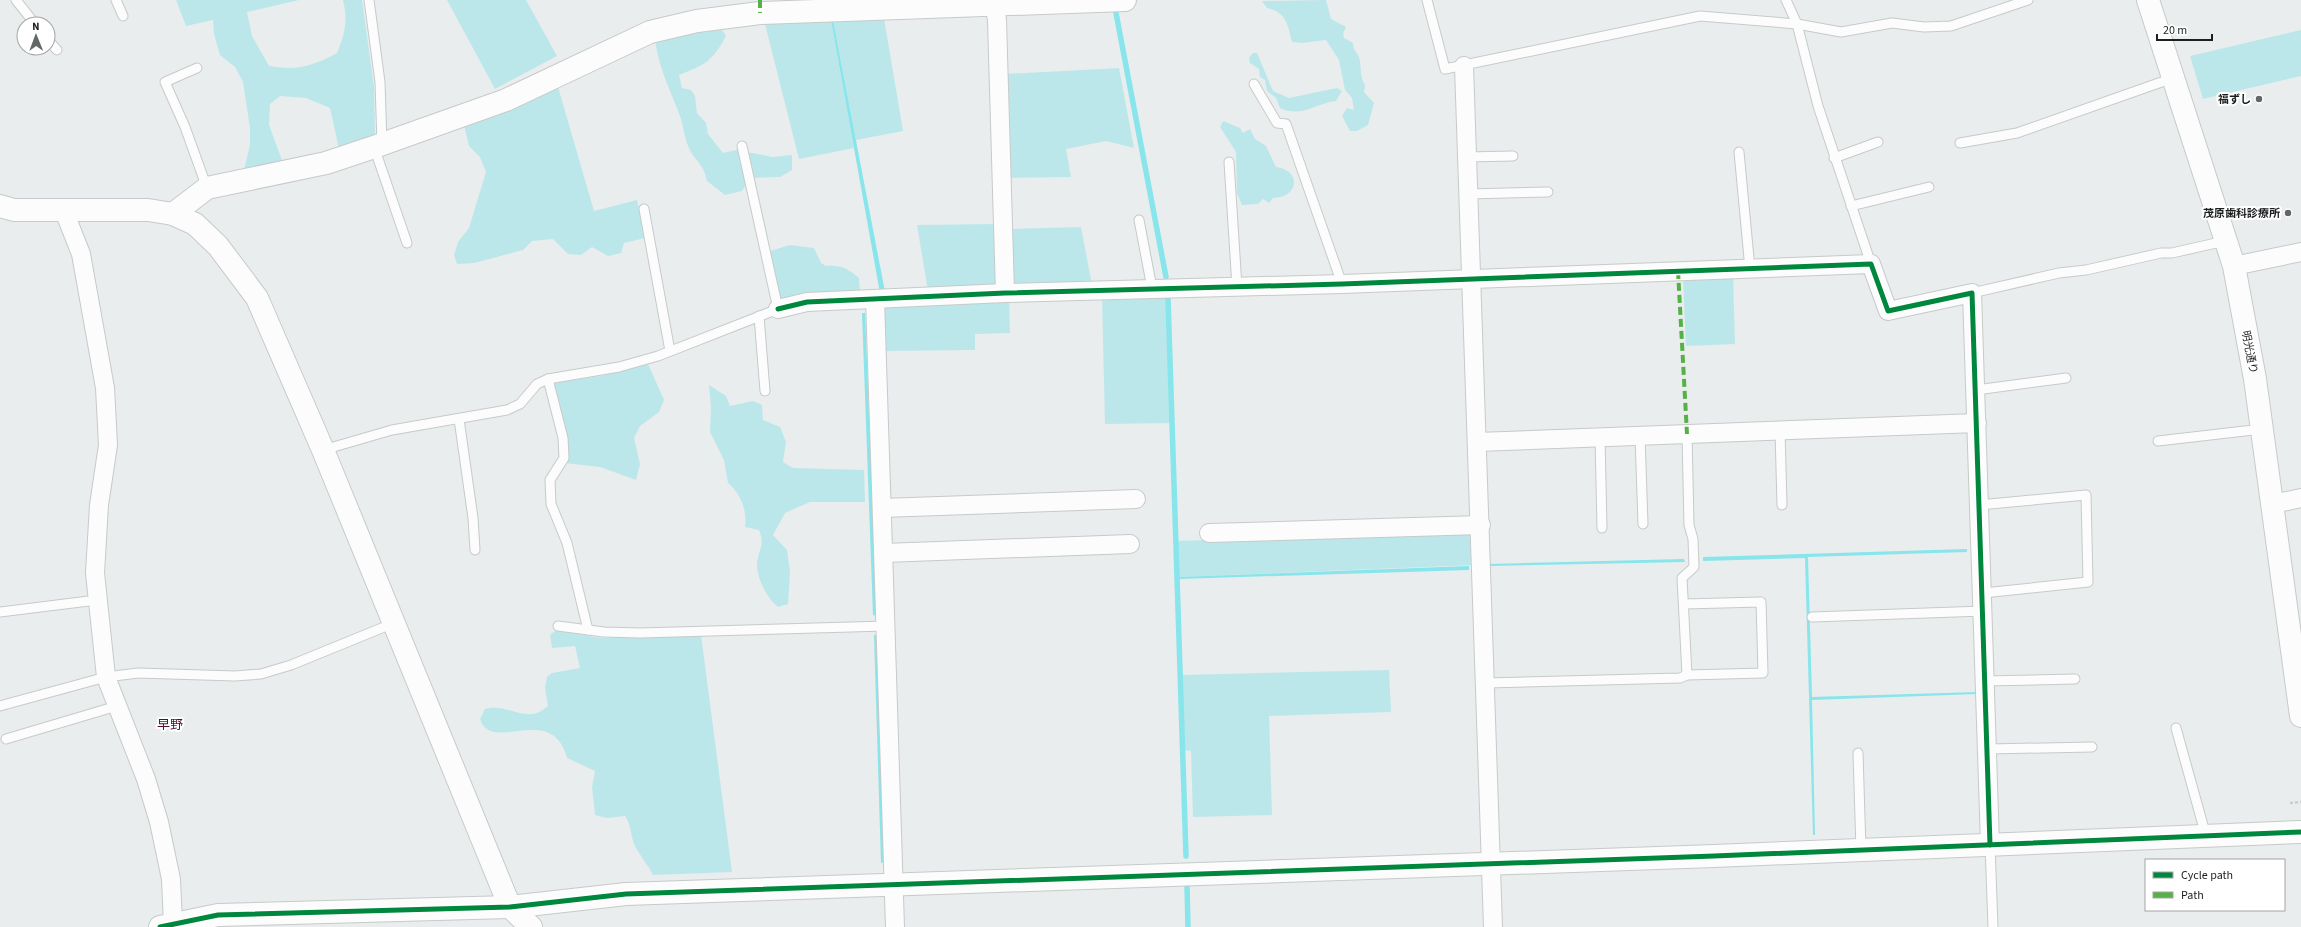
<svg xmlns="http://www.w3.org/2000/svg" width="2301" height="927" font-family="'Source Sans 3','Noto Sans JP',sans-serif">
  <rect width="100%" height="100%" fill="#e9eded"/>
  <g fill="#bce7ea">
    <path d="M 176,0 L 299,0 L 247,12 L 252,36 L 269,66 C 298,71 312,66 337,53 C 345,34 348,20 343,0 L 362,0 L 374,87 L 375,136 L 339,149 L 330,108 L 306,98 L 280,96 L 270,104 L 269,125 L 283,163 L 244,170 L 250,145 L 250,128 L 243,82 L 235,67 L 220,55 L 214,34 L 213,20 L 186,26 Z"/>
    <path d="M 447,0 L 526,0 L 557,56 L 495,89 Z"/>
    <path d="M 1326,0 L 1331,19 L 1346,27 L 1343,34 L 1344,38 L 1353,43 C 1353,50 1356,51 1359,57 C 1362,67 1359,76 1365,85 L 1364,92 L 1374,103 L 1368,125 L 1357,131 L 1350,131 L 1342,116 L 1347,108 L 1354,110 L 1352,98 L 1345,90 L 1339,60 L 1326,40 L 1302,43 L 1292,42 C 1288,25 1286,12 1267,8 L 1262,1 Z"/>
    <path d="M 884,18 L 903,131 L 856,140 L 833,20 Z"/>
    <path d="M 831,20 L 854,148 L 799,159 L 765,24 Z"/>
    <path d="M 720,27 L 726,36 C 712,62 706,64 679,75 L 682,88 L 691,90 L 695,96 L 697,113 L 706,123 L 708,134 L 723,153 L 736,150 L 773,157 L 792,155 L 792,170 L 780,177 L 750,178 L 742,191 L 725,195 L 707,181 C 704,165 698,164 691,152 C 685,142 684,129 681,119 C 671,91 659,70 655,40 Z"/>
    <path d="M 2301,30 L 2301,76 L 2203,99 L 2190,56 Z"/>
    <path d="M 1253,53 L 1257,53 L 1273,91 L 1289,98 L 1337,88 L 1342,91 L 1336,101 C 1314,104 1302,118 1280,108 L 1276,98 L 1267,91 L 1265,80 L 1260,77 L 1259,69 L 1250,63 L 1249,58 Z"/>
    <path d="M 1119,68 L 1134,148 L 1106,141 L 1066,149 L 1071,177 L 1008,178 L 1005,74 Z"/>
    <path d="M 558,87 L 594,211 L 637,200 L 645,238 L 624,243 L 621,253 L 608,256 L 592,247 L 581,255 L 568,254 L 553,239 L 532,241 L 523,250 L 474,263 L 457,264 L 454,255 L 458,242 L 469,228 L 486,172 L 480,157 L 469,146 L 464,125 Z"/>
    <path d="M 1223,121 L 1240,128 L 1243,133 L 1250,129 L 1255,139 L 1266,146 L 1276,167 C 1302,170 1299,198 1273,198 L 1269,203 L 1263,199 L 1258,204 L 1242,205 L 1237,193 L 1236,152 L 1220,127 Z"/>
    <path d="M 997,224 L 999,282 L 995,288 L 928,291 L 917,225 Z"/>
    <path d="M 1081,227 L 1092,285 L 1016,288 L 1011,283 L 1009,229 Z"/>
    <path d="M 790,245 L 814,248 L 821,263 L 826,266 C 841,265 847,268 859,278 L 860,293 L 791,296 L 781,300 L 770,251 Z"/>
    <path d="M 1733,276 L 1735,344 L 1686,346 L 1683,278 Z"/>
    <path d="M 1166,294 L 1171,423 L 1105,424 L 1102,297 Z"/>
    <path d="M 1009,300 L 1010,333 L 975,334 L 975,350 L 884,351 L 884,310 L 886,307 Z"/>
    <path d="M 648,364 L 664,400 L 659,412 L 640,426 L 634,438 L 640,464 L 636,480 L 600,467 L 565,463 L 568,438 L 553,383 L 601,376 Z"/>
    <path d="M 709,385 L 726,396 L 730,406 L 753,401 L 762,405 L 763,420 L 780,427 L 786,442 L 783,462 L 793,468 L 864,470 L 865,502 L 810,502 L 785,513 L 773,535 L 787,550 L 790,572 L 788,604 L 778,607 C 767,598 758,581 757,566 C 757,551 766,546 759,530 L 745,527 C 747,510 741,494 728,483 L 724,460 L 710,432 L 711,407 Z"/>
    <path d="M 1474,531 L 1476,565 L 1178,577 L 1177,541 Z"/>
    <path d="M 556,630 L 601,638 L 701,635 L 732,872 L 653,875 C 648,865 641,857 636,848 C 630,837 632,826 625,816 L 607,818 L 595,815 L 592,787 L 595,771 L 567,758 C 552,701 491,755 480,719 L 485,709 C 509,702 526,726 548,706 L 545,688 L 547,677 L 552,673 L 580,668 L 575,646 L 552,648 L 550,635 Z"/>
    <path d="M 1389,670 L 1391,712 L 1269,716 L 1272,815 L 1193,817 L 1191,751 L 1183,750 L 1181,675 Z"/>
  </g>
  <g fill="#88e5eb">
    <path d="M 831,20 L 833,20 L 885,292 L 880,293 Z"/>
    <path d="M 862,313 L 865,313 L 877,616 L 873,615 Z"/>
    <path d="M 1967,549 L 1967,552 L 1808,557 L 1812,697 L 1977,692 L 1977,694 L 1812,700 L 1815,835 L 1813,835 L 1805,558 L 1703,561 L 1703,557 Z"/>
    <path d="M 1684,559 L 1685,562 L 1489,566 L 1489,564 Z"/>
    <path d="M 1469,566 L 1469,570 L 1178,579 L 1178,577 Z"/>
    <path d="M 874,635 L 876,635 L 884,862 L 881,863 Z"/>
  </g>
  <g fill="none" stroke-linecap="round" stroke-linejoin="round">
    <g stroke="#88e5eb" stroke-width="5.5">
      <path d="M 1116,13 L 1166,277"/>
      <path d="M 1168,298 L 1186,856"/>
      <path d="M 1187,886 L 1188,927"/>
    </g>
    <g stroke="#c7caca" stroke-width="11">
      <g id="lane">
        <path d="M 16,0 L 35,24"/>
        <path d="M 116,0 L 123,16"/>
        <path d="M 369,0 L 380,82 L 382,144"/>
        <path d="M 1427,0 L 1445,69 L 1700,16 L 1797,24 L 1841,32 L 1892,23 L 1924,27 L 1951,26 L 2028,0"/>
        <path d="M 1786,0 L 1797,24 L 1818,106 L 1871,264"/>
        <path d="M 48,40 L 57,50"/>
        <path d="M 197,68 L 165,82 L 185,127 L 207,188"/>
        <path d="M 1254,84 L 1277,123 L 1286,124 L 1342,284"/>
        <path d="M 1960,143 L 2017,133 L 2173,78"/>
        <path d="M 374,147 L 407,243"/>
        <path d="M 1739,152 L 1750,269"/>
        <path d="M 1467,157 L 1513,156"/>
        <path d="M 1834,158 L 1878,142"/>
        <path d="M 1229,162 L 1237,287"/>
        <path d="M 1468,194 L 1548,192"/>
        <path d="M 1851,206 L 1929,187"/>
        <path d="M 644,209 L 670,351"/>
        <path d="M 1139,220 L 1152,288"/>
        <path d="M 1972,293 L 2059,273 L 2086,270 L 2161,253 L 2172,253 L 2225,241"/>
        <path d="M 759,316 L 765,391"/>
        <path d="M 548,379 L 563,438 L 564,458 L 550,480 L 551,504 L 567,543 L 588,630"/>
        <path d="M 1976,390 L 2066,378"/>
        <path d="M 459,419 L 473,518 L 475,550"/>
        <path d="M 1780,431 L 1782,505"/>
        <path d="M 1687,434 L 1689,525 L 1693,539 L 1694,567 L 1682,578 L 1687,675"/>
        <path d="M 1640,436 L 1643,524"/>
        <path d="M 1600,437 L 1602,528"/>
        <path d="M 2158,441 L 2262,429"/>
        <path d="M 323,450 L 392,430 L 507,410 L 520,404 L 537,384 L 548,379 L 619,367 L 658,356 L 778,309 L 742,146"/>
        <path d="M 1979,505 L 2086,495 L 2088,582 L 1983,593"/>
        <path d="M 0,612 L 97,600"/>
        <path d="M 1812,617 L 1984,611"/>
        <path d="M 558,626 L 604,632 L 640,633 L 886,626"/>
        <path d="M 1986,681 L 2075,679"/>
        <path d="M 1486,683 L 1680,678 L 1687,675 L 1763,673 L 1761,602 L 1684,604"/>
        <path d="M 0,706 L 106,677 L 138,673 L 235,676 L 261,674 L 291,665 L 394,623"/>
        <path d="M 2176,728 L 2206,836"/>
        <path d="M 6,739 L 117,706"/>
        <path d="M 1988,749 L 2092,747"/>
        <path d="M 1858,753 L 1861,850"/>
        <path d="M 1990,845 L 1993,927"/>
      </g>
    </g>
    <g stroke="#c7caca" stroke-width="20">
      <g id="street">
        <path d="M 994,3 L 997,20 L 1005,293"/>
        <path d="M 1464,66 L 1493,927"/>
        <path d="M 64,211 L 81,254 L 105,388 L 108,445 L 99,505 L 95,573 L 106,677 L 146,779 L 159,822 L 171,879 L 173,924"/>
        <path d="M 2234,266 L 2301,252"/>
        <path d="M 875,299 L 895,927"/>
        <path d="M 778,309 L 807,302 L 1005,293 L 1342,284 L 1871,264 L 1888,311 L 1972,293 L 1990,845"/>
        <path d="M 1477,442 L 1977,423"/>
        <path d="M 2273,504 L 2301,498"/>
        <path d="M 882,508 L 1136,499"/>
        <path d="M 1209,533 L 1481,525"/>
        <path d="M 884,553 L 1130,544"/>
      </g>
    </g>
    <g stroke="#c7caca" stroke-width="24">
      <g id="secondary">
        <path d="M 2148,0 L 2234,266 L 2255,379 L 2301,716"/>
        <path d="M 0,206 L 14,210 L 148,210 L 173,214 L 195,224 L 218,246 L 257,298 L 323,450 L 510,907 L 531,927"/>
        <path d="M 173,214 L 207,188 L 326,163 L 374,147 L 506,100 L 650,32 L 697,21 L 760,13 L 1125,0"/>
        <path d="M 160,927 L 218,915 L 510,907 L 626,894 L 1714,856 L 2301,832"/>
      </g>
    </g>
    <path stroke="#cccdcd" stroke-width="2.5" stroke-dasharray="3 2" stroke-linecap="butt" d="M 2290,803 L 2301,802"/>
    <use href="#lane" stroke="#fcfcfc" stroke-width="9"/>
    <use href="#street" stroke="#fcfcfc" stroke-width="18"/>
    <use href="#secondary" stroke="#fcfcfc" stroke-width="22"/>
    <g stroke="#55b145" stroke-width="4" stroke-dasharray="8 4" stroke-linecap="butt">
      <path d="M 760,0 L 760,13"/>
      <path d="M 1678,271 L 1687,434"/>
    </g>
    <g stroke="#fff" stroke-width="8">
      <g id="cycleway">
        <path d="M 778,309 L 807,302 L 1005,293 L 1342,284 L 1871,264 L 1888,311 L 1972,293 L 1990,845"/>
        <path d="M 160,927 L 218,915 L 510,907 L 626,894 L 1714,856 L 2301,832"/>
      </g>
    </g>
    <use href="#cycleway" stroke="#00873e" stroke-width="5"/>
  </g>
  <g fill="#646767" stroke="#fff" stroke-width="1.5">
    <circle cx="2259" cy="99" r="4"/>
    <circle cx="2288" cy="213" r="4"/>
  </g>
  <g text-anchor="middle" stroke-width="4" stroke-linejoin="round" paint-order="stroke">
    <g font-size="11" font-weight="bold" fill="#1c1f1f" stroke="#fff" text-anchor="end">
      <text x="2251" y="103">福ずし</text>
      <text x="2280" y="217">茂原歯科診療所</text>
    </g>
    <g font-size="11" fill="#1c1f1f" stroke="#fff">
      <text transform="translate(2250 352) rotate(79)" y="4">明光通り</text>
    </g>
    <g font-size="13" fill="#4f1033" stroke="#fff">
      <text x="170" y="729">早野</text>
    </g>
  </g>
  <rect x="2145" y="859" width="140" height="52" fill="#ffffff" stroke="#a4a5a5"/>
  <rect x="2153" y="872" width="20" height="6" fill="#00873e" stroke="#a4a5a5"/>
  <text x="2181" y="879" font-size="12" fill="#1c1f1f">Cycle path</text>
  <rect x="2153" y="892" width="20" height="6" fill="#55b145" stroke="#a4a5a5"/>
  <text x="2181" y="899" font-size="12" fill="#1c1f1f">Path</text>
  <g transform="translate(36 36) rotate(359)"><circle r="19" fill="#ffffff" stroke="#a4a5a5"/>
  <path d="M0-3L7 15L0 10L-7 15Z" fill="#646767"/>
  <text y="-6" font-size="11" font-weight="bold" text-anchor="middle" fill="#1c1f1f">N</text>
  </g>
  <path d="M2157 34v6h55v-6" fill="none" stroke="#1c1f1f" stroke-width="2"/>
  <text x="2163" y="34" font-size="12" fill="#1c1f1f" stroke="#ffffff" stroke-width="3" paint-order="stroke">20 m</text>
</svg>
